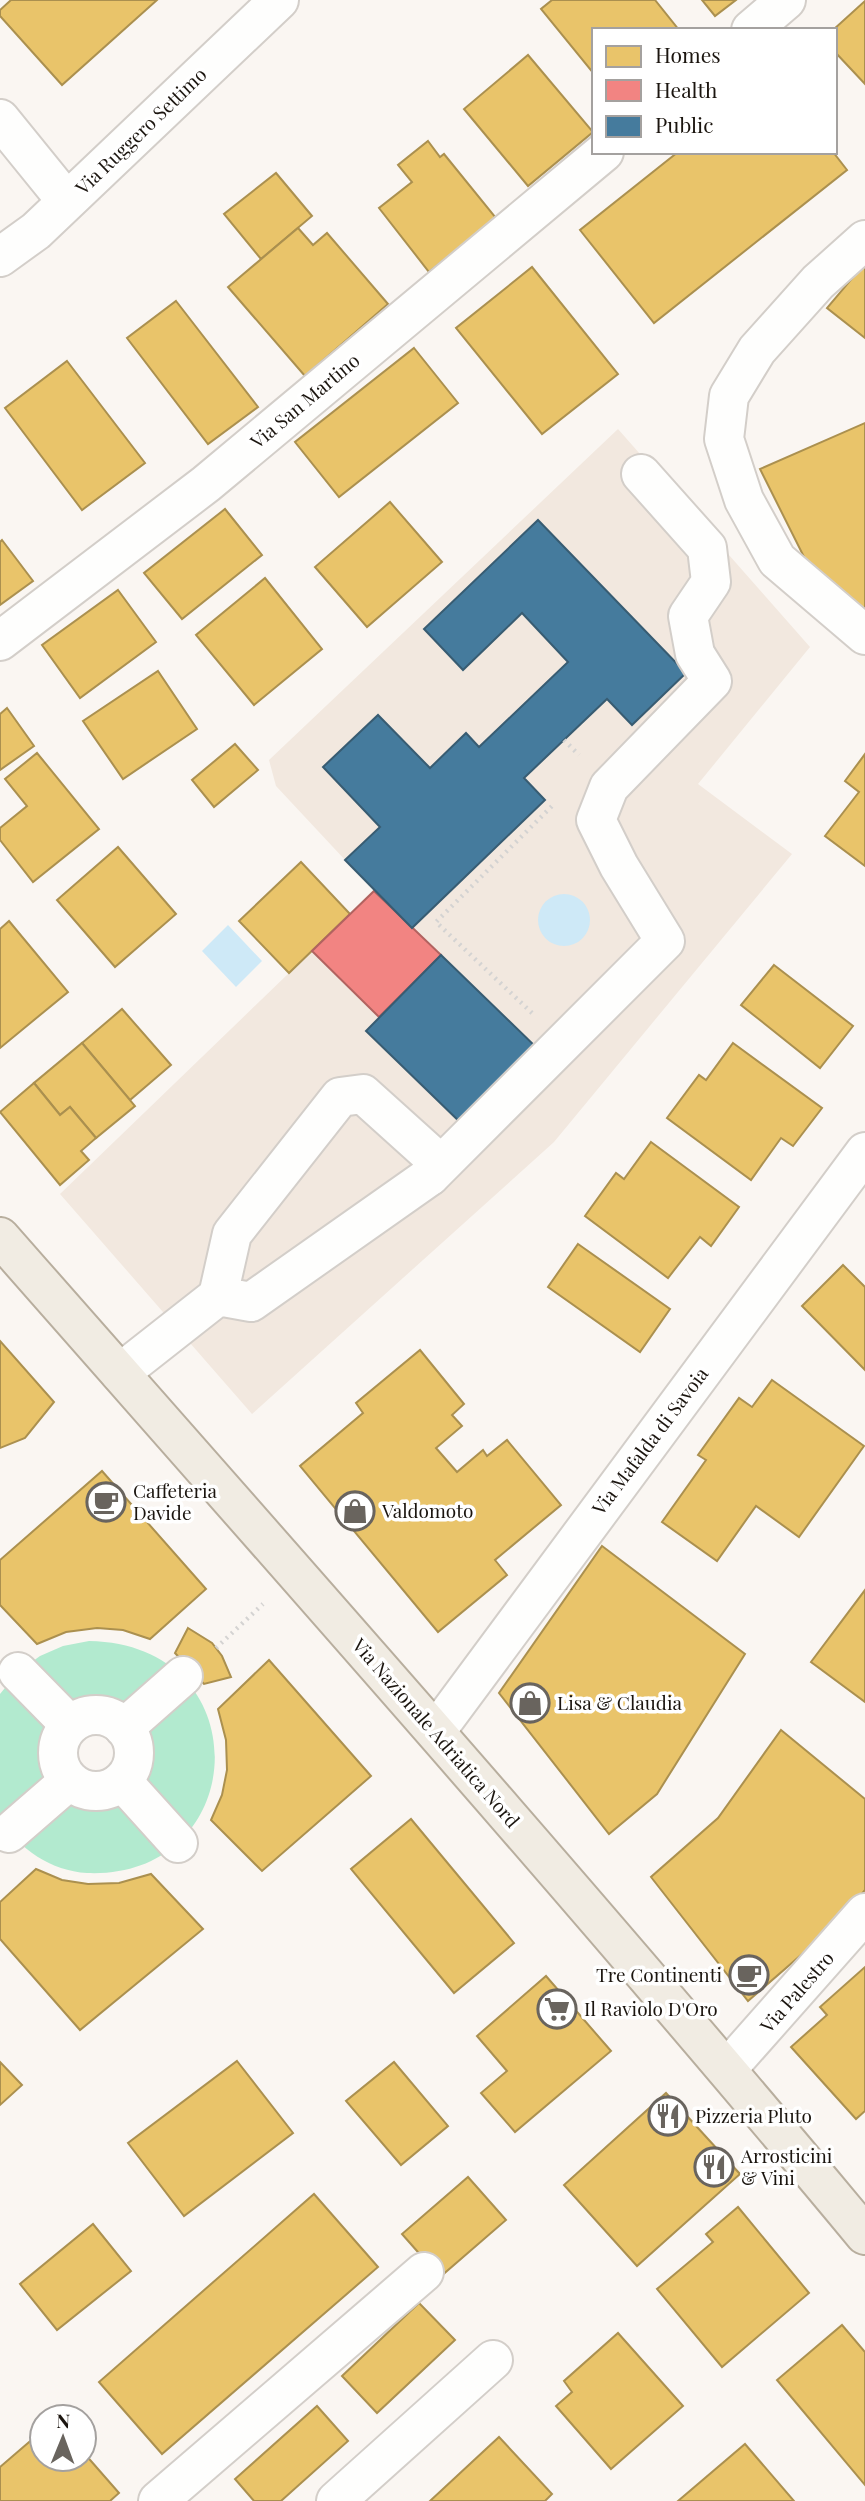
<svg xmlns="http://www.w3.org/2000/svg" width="865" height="2501" font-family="'Playfair Display',serif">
  <rect width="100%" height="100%" fill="#faf6f2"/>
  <path fill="#f2e8df" d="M 618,429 L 810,647 L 698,784 L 792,854 L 554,1142 L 252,1414 L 60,1194 L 374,891 L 276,786 L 269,760 Z"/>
  <path fill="#b2eacf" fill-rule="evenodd" d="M 89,1641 C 263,1644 251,1880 87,1873 C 51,1871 20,1849 0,1820 L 0,1694 L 18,1672 L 40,1656 L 63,1646 ZM 92,1715 C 117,1717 141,1737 132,1765 C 129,1773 124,1777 119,1782 C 75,1821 23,1733 92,1715 Z"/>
  <g fill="#cee9f7">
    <circle cx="564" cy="920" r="26"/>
    <path d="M 228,925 L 262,961 L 236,987 L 202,951 Z"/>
  </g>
  <g fill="#e9c46a" stroke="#ab904f" stroke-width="2">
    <path d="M 11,0 L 157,0 L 62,85 L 0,16 L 0,10 Z"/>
    <path d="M 552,0 L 655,0 L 679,30 L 594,30 L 594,74 L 541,9 Z"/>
    <path d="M 702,0 L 736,0 L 715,16 Z"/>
    <path d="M 865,1 L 865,84 L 835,52 L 835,30 L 833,30 Z"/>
    <path d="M 528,55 L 593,132 L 528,186 L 464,109 Z"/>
    <path d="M 428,141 L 440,157 L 444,154 L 496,218 L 429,272 L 379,208 L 412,182 L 398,165 Z"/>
    <path d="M 678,152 L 833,152 L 847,170 L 654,323 L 580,230 Z"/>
    <path d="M 276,173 L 312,216 L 261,259 L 224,214 Z"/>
    <path d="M 298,228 L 313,245 L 327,233 L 388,304 L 305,376 L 228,287 Z"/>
    <path d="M 865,263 L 865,338 L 827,308 Z"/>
    <path d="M 532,267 L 618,374 L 542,434 L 456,328 Z"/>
    <path d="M 176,301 L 258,407 L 208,444 L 127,338 Z"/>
    <path d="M 414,348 L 458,403 L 339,497 L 295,442 Z"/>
    <path d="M 67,361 L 145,463 L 82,510 L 5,408 Z"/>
    <path d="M 865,423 L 865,626 L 805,559 L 760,469 Z"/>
    <path d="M 390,502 L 442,562 L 367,627 L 315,567 Z"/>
    <path d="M 225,509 L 262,555 L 182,619 L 144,573 Z"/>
    <path d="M 2,540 L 33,581 L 0,605 L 0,542 Z"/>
    <path d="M 265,578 L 322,649 L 254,705 L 196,635 Z"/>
    <path d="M 118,590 L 156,642 L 80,698 L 42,645 Z"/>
    <path d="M 158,671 L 197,729 L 123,779 L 83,721 Z"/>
    <path d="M 7,708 L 34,746 L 0,770 L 0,714 Z"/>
    <path d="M 235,744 L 258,770 L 214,807 L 192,780 Z"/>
    <path d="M 37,753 L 99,829 L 33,882 L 0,840 L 0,828 L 27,806 L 5,779 Z"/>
    <path d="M 865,754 L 865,866 L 825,836 L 859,792 L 845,781 Z"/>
    <path d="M 118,847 L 176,914 L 115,967 L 57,900 Z"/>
    <path d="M 301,862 L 350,914 L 289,973 L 239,921 Z"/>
    <path d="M 9,921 L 68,992 L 0,1048 L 0,929 Z"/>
    <path d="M 774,965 L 853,1026 L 820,1068 L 741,1005 Z"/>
    <path d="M 122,1009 L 171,1065 L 130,1100 L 82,1043 Z"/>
    <path d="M 82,1043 L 135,1106 L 96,1138 L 70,1107 L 60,1115 L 34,1083 Z"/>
    <path d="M 733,1043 L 822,1108 L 793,1146 L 781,1138 L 751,1180 L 667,1118 L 699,1075 L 706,1080 Z"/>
    <path d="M 34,1083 L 60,1115 L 70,1107 L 96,1138 L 81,1151 L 89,1160 L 60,1185 L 0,1112 Z"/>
    <path d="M 651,1142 L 739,1207 L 711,1246 L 700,1237 L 668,1278 L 585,1216 L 616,1173 L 624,1179 Z"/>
    <path d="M 578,1244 L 670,1309 L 640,1352 L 548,1287 Z"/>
    <path d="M 843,1265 L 865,1287 L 865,1370 L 802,1306 Z"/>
    <path d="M 0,1341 L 54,1402 L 25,1438 L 0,1448 Z"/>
    <path d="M 420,1350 L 464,1404 L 452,1415 L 462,1426 L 436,1448 L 457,1472 L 483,1450 L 487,1456 L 507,1440 L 561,1505 L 495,1560 L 507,1575 L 438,1632 L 300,1466 L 363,1413 L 356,1403 Z"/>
    <path d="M 772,1380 L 864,1446 L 799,1537 L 756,1506 L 717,1561 L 662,1522 L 706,1460 L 698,1455 L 739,1398 L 752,1407 Z"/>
    <path d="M 102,1471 L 206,1589 L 150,1639 L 123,1630 L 97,1628 L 66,1632 L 37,1644 L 0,1605 L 0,1560 Z"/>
    <path d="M 602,1546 L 745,1654 L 657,1794 L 609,1834 L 499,1693 Z"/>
    <path d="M 865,1590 L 865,1702 L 811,1662 Z"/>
    <path d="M 188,1628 L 212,1643 L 222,1656 L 231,1677 L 204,1684 L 175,1653 Z"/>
    <path d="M 269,1660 L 371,1776 L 262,1871 L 211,1820 L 222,1795 L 227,1770 L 226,1740 L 218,1709 Z"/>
    <path d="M 781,1730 L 865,1799 L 865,1890 L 839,1922 L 748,2001 L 651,1877 L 718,1818 Z"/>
    <path d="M 411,1819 L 514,1943 L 454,1993 L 351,1869 Z"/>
    <path d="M 36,1869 L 62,1880 L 88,1884 L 119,1883 L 151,1874 L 203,1929 L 80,2030 L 0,1939 L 0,1902 Z"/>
    <path d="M 865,1967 L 865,2111 L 856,2119 L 791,2047 L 827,2015 L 820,2007 Z"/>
    <path d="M 546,1976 L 611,2051 L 515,2132 L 481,2093 L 507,2071 L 477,2036 Z"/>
    <path d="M 237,2061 L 293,2133 L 184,2216 L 128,2143 Z"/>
    <path d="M 0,2062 L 22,2085 L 0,2105 Z"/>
    <path d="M 394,2062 L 448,2126 L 401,2165 L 346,2101 Z"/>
    <path d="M 666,2093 L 740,2174 L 637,2266 L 564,2185 Z"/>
    <path d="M 468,2177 L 506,2220 L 440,2277 L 402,2234 Z"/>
    <path d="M 314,2194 L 378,2267 L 162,2454 L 99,2382 Z"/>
    <path d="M 738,2207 L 809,2293 L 722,2367 L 657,2289 L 713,2242 L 706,2234 Z"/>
    <path d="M 93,2224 L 131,2271 L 57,2330 L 20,2284 Z"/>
    <path d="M 419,2303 L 455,2340 L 377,2413 L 342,2376 Z"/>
    <path d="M 842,2325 L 865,2352 L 865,2485 L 777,2380 Z"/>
    <path d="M 618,2333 L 683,2406 L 611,2469 L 556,2406 L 572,2392 L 564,2381 Z"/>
    <path d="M 317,2406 L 348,2441 L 281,2501 L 254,2501 L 235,2479 Z"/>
    <path d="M 42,2431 L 42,2459 L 84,2459 L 84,2453 L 119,2493 L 110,2501 L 0,2501 L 0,2467 Z"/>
    <path d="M 499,2437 L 552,2494 L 545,2501 L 430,2501 Z"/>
    <path d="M 745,2444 L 794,2501 L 678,2501 Z"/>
  </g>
  <path fill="#f28482" stroke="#b26360" stroke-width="2" d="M 374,891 L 441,955 L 379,1017 L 312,951 Z"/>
  <g fill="#457b9d" stroke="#385c72" stroke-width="2">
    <path d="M 538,520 L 686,673 L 632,725 L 607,699 L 524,778 L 545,800 L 412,928 L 345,860 L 380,827 L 323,767 L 378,715 L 430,768 L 466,733 L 479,747 L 568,662 L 522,613 L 463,670 L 424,629 Z"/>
    <path d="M 441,955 L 539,1050 L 464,1126 L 366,1031 Z"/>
  </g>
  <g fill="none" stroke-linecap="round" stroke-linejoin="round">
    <g stroke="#d3cec9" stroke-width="42">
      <g id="minor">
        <path d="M 751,30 L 786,0"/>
        <path d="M 0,119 L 56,188"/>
        <path d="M 865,240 L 818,282 L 757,350 L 729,396 L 724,439 L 744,500 L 777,560 L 865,635"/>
        <path d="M 0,257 L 36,231 L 279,0"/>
        <path d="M 0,641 L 206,484 L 604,152"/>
        <path d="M 430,1176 L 665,941 L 619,866 L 596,820 L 609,787 L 712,681 L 695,654 L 688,616 L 711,582 L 707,548 L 641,474"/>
        <path d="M 120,1373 L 218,1296 L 232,1234 L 340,1097 L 363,1094 L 434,1158 L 430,1176 L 251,1302 L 218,1296"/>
        <path d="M 18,1672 L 70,1725"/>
        <circle cx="96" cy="1753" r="38"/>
        <path d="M 124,1728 L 183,1676"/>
        <path d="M 436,1731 L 865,1152"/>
        <path d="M 122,1781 L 178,1843"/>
        <path d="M 9,1833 L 69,1781"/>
        <path d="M 727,2069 L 865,1913"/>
        <path d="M 158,2501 L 424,2272"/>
        <path d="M 336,2501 L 493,2360"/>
      </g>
    </g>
    <g stroke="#b8ae9e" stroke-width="42">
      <path id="major" d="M 0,1237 C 291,1568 584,1897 865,2235"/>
    </g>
    <g stroke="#d4d3d2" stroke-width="4.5" stroke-dasharray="2 5" stroke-linecap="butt">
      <path d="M 564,740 L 579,755"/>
      <path d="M 532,1013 L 436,922 L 552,806"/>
      <path d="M 216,1648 L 263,1604"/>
    </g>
    <use href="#minor" stroke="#fefefd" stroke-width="38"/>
    <use href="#major" stroke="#f1ece3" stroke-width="38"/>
  </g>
  <defs>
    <g id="cafe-ring" transform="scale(2.0125)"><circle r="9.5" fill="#fff" stroke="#69645e" stroke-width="1.5"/><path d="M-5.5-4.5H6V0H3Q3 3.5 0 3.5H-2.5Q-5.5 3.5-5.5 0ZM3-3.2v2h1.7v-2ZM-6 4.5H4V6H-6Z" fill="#69645e"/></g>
    <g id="shop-ring" transform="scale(2.0125)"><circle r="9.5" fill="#fff" stroke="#69645e" stroke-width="1.5"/><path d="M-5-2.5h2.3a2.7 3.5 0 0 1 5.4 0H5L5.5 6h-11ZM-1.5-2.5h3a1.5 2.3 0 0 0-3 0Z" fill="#69645e"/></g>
    <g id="supermarket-ring" transform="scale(2.0125)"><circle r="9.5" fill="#fff" stroke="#69645e" stroke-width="1.5"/><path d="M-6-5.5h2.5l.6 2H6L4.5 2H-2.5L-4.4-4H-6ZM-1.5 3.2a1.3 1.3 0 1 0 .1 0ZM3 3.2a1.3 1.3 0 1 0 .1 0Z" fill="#69645e"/></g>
    <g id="restaurant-ring" transform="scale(2.0125)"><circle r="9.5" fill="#fff" stroke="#69645e" stroke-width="1.5"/><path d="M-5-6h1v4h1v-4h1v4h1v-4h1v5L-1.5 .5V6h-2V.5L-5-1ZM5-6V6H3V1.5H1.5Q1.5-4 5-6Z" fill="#69645e"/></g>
  </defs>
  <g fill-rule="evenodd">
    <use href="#cafe-ring" x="106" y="1502"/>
    <use href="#shop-ring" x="355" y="1511"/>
    <use href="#shop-ring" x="530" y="1703"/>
    <use href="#cafe-ring" x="749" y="1975"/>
    <use href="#supermarket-ring" x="557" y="2009"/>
    <use href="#restaurant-ring" x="668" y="2116"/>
    <use href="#restaurant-ring" x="714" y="2167"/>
  </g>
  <g text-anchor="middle" stroke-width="7" stroke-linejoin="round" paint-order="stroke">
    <g font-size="19" fill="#1b150f" stroke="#fff">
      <text transform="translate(141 131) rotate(-44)" y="7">Via Ruggero Settimo</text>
      <text transform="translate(305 401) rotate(-40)" y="7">Via San Martino</text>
      <text transform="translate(650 1441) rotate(-53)" y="7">Via Mafalda di Savoia</text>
      <text transform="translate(436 1733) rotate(49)" y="7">Via Nazionale Adriatica Nord</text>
      <text transform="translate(797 1992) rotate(-49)" y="7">Via Palestro</text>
    </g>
    <g font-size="19" fill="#1b150f" stroke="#fff" text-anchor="start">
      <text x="133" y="1498">Caffeteria<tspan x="133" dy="22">Davide</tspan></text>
      <text x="382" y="1518">Valdomoto</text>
      <text x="557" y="1710">Lisa &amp; Claudia</text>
      <text x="722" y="1982" text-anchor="end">Tre Continenti</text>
      <text x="584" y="2016">Il Raviolo D'Oro</text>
      <text x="695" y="2123">Pizzeria Pluto</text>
      <text x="741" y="2163">Arrosticini<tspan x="741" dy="22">&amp; Vini</tspan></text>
    </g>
  </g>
  <rect x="592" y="28" width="245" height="126" fill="#ffffff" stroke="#a4a19f" stroke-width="2"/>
  <rect x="606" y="46" width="35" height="21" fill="#e9c46a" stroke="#a4a19f" stroke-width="2"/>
  <text x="655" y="63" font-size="21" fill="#1b150f">Homes</text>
  <rect x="606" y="80" width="35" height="21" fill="#f28482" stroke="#a4a19f" stroke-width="2"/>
  <text x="655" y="98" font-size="21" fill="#1b150f">Health</text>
  <rect x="606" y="116" width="35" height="21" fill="#457b9d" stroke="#a4a19f" stroke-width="2"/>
  <text x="655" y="133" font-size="21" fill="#1b150f">Public</text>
  <g transform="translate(63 2438) rotate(1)"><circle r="33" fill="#ffffff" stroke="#a4a19f" stroke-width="2"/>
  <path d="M0-5L12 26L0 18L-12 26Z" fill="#69645e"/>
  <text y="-10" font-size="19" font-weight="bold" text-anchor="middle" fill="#1b150f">N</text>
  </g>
</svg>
